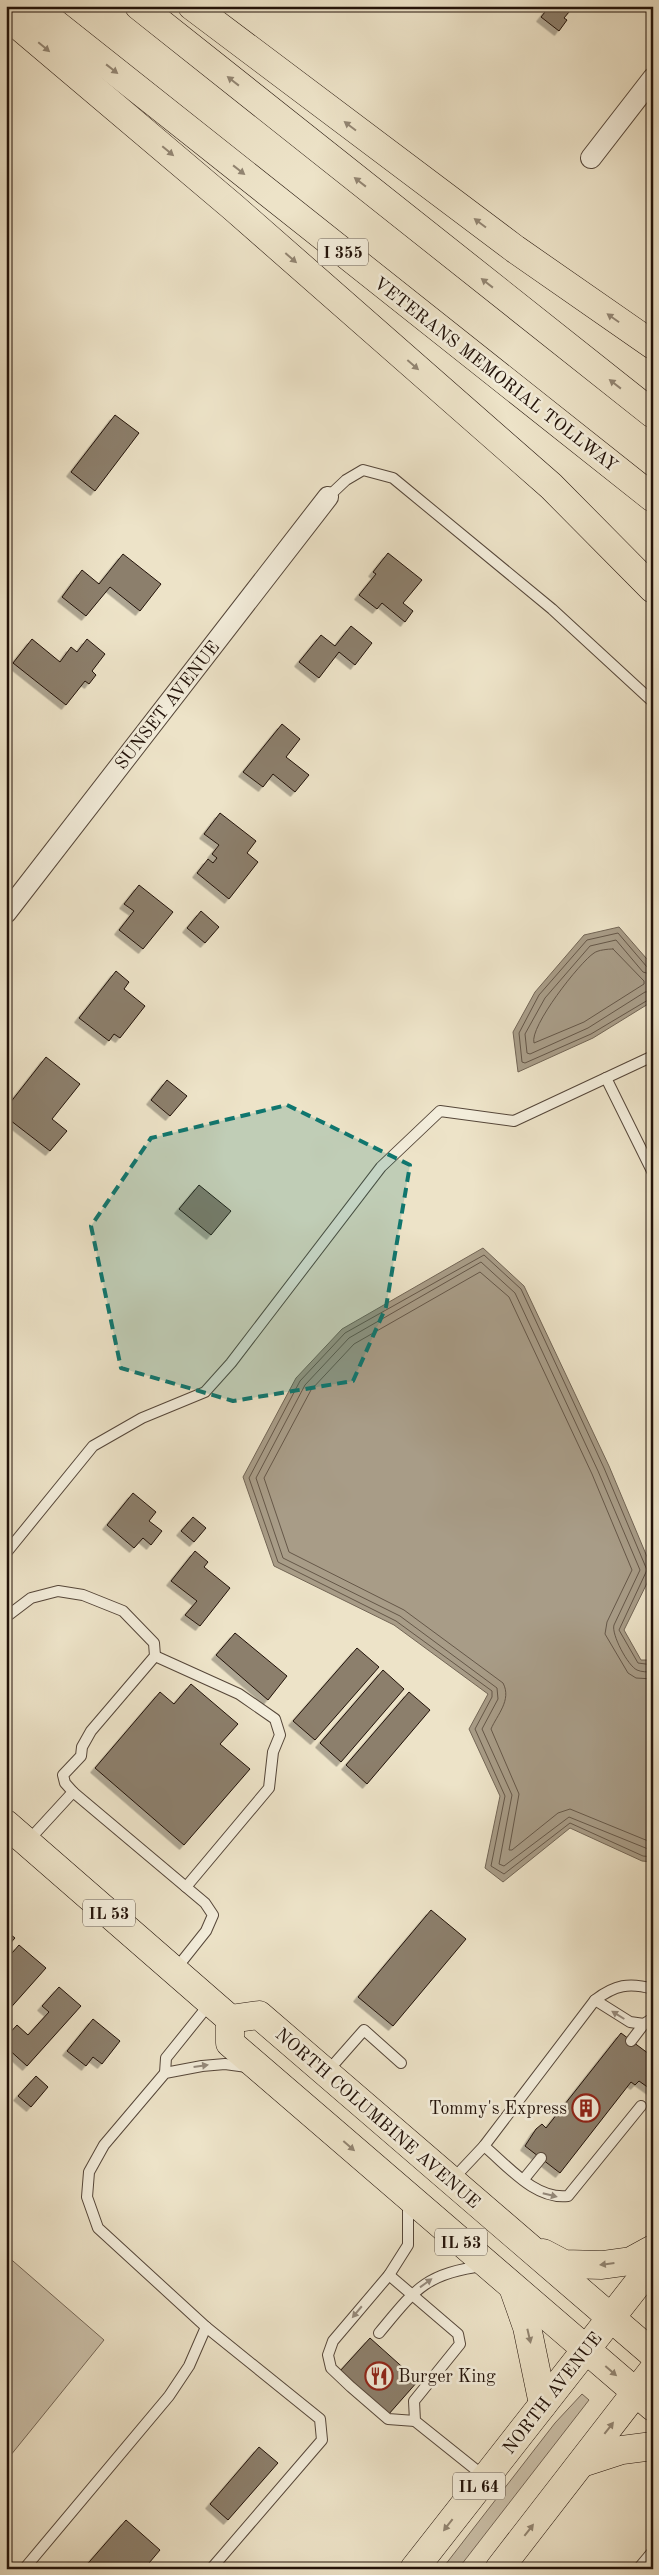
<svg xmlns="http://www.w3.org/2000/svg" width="659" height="2575" font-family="'Old Standard TT',serif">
  <defs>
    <filter id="shadow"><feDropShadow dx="-4.5" dy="4.5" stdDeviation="0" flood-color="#0004"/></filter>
  </defs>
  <rect width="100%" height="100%" fill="#ede3c8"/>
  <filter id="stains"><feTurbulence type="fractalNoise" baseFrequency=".004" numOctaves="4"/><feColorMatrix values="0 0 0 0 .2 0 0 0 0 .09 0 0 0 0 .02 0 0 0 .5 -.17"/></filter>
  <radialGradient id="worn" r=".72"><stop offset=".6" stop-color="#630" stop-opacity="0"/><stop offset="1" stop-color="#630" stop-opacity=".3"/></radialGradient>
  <g fill="#cabfa8" stroke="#766858">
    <path d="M 6,2255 L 104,2340 L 6,2461 Z"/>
    <path d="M 582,2394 L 589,2400 L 458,2569 L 442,2569 L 555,2423 Z"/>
  </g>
  <g fill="#a89c87" stroke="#726555">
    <path d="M 619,927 L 653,966 L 653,1001 L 593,1038 L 518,1072 L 513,1032 L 535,992 L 584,935 Z"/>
    <path d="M 483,1248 L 524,1286 L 609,1466 L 653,1571 L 624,1630 L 641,1660 L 653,1660 L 653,1862 L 642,1861 L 570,1828 L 503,1882 L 485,1868 L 500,1796 L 469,1729 L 488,1694 L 394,1625 L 274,1566 L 243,1477 L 296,1378 L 342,1329 Z"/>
  </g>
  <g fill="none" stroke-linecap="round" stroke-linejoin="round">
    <g stroke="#655748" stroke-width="1">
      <path d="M 613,949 L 644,981 L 644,984 L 584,1022 L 534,1043 C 529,1027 580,962 594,953 C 598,950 608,949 613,949 Z"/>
      <path d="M 653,968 L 647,967 L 618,933 L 587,940 L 539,995 L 519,1033 L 522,1062 L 525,1063 L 591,1034 L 653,997"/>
      <path d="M 653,975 L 643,972 L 616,940 L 590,946 L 545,998 L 525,1034 L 527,1053 L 530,1054 L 588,1028 L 645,992 L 653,991"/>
      <path d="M 653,1665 L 638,1663 L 619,1630 L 647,1570 L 604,1468 L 521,1289 L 484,1255 L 345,1333 L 300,1381 L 249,1478 L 278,1562 L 396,1621 L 492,1691 L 492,1697 L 475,1729 L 505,1796 L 491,1866 L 504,1874 L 570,1823 L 643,1856 L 653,1857"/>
      <path d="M 653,1672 C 648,1672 641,1672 637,1670 C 628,1666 611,1634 614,1625 L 640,1570 L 598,1471 L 515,1293 L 481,1262 L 349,1338 L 305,1385 L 256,1478 L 283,1558 L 400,1616 L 497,1688 L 498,1699 L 482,1729 L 512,1795 L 499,1864 L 504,1866 L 569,1817 L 653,1851"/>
      <path d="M 653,1679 L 636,1678 L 628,1673 L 605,1634 L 607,1622 L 632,1570 L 592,1474 L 509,1297 L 480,1272 L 354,1344 L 311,1390 L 264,1478 L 289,1552 L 404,1610 L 503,1683 C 512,1700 497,1715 491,1729 L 519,1794 L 509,1850 L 512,1850 L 558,1813 L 570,1809 L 653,1843"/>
    </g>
  </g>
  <g fill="#8c7f6c" stroke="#221209" filter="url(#shadow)">
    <path d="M 547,6 L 574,6 L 564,18 L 567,20 L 559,31 L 541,17 L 549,7 Z"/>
    <path d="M 115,415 L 139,433 L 95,491 L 71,472 Z"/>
    <path d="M 388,553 L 422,580 L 403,603 L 413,611 L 405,622 L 382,603 L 377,609 L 359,595 L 376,574 L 373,572 Z"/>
    <path d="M 123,554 L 161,584 L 140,611 L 110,587 L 86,616 L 62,597 L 82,570 L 99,584 Z"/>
    <path d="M 351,626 L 372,643 L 355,665 L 339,652 L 319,678 L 299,662 L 321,635 L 335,646 Z"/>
    <path d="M 32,639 L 60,662 L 71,647 L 77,652 L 87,639 L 105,654 L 92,671 L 96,675 L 89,684 L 85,681 L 66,705 L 13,663 Z"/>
    <path d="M 282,724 L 300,739 L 286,757 L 309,775 L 295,792 L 273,774 L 263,787 L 243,772 Z"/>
    <path d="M 220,813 L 256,841 L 247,853 L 258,862 L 229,899 L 197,873 L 208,859 L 213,863 L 217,858 L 212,854 L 219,845 L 204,834 Z"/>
    <path d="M 139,885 L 173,912 L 143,949 L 119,930 L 134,911 L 124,904 Z"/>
    <path d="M 201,911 L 219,927 L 205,943 L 187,928 Z"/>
    <path d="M 116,971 L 129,982 L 124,989 L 145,1006 L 120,1038 L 114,1034 L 109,1041 L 79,1018 Z"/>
    <path d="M 46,1057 L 80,1084 L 52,1119 L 67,1131 L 50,1151 L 6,1117 L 6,1108 Z"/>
    <path d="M 167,1080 L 187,1096 L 170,1116 L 151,1100 Z"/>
    <path d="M 199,1185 L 231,1211 L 211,1235 L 179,1209 Z"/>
    <path d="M 133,1493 L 156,1512 L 149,1521 L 162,1531 L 151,1545 L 143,1538 L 134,1548 L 107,1525 Z"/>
    <path d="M 193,1517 L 206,1528 L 194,1542 L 181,1531 Z"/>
    <path d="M 195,1551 L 208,1562 L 204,1567 L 230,1588 L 200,1626 L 185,1615 L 197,1601 L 171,1581 Z"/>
    <path d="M 235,1633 L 287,1676 L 268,1700 L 216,1655 Z"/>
    <path d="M 357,1648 L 379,1667 L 315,1740 L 293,1721 Z"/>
    <path d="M 383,1670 L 404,1689 L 341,1762 L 320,1743 Z"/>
    <path d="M 191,1684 L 238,1724 L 220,1744 L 250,1769 L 184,1845 L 95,1768 L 160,1692 L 174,1704 Z"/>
    <path d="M 409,1692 L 430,1710 L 367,1784 L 346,1765 Z"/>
    <path d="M 431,1910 L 466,1939 L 393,2026 L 358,1997 Z"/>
    <path d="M 6,1931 L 15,1938 L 6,1948 Z"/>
    <path d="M 19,1945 L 46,1968 L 6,2013 L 6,1960 Z"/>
    <path d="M 59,1987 L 81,2006 L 27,2066 L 6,2047 L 6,2037 L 17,2025 L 28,2035 L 49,2012 L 42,2006 Z"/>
    <path d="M 93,2019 L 120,2041 L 102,2064 L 93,2057 L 86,2066 L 67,2051 Z"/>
    <path d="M 621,2033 L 653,2057 L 653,2091 L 639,2081 L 635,2085 L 631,2082 L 560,2173 L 525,2146 L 536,2129 L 542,2124 L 546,2128 Z"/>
    <path d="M 36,2076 L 48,2087 L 31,2107 L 18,2096 Z"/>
    <path d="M 370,2338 L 418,2381 L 388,2415 L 340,2371 Z"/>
    <path d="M 259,2447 L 278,2463 L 228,2520 L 210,2504 Z"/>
    <path d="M 126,2520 L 160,2550 L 144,2569 L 83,2569 Z"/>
  </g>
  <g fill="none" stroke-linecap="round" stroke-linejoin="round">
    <g stroke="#554639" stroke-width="12">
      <g id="lane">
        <path d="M 328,497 L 346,480 L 363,470 L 393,478 L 552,609 L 653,702"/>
        <path d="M 606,1078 L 653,1173"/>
        <path d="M 6,1553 L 93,1446 L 142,1418 L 205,1392 L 231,1363 L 381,1167 L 440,1111 L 514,1121 L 653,1056"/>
        <path d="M 6,1617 L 31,1598 L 58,1591 L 83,1595 L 123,1611 L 154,1643 L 155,1656 L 91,1731 L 82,1747 L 81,1756 L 63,1775 L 65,1783 L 73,1792 L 205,1903 L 213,1915 L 206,1931 L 175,1970"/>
        <path d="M 155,1656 L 239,1694 L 275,1719 L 280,1735 L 273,1752 L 269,1788 L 186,1887"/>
        <path d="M 28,1841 L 73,1792"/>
        <path d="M 595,2000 L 630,2022 L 644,2024"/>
        <path d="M 631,2041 L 644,2024 L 653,2018"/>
        <path d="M 327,2072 L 364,2030 L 401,2063"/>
        <path d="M 165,2073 L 166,2058 L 211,2002"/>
        <path d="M 484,2146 C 508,2166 535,2200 568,2196 L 641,2106"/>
        <path d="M 453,2179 L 484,2146 L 595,2000 C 615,1985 629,1982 653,1989"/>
        <path d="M 524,2179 L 541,2158"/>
        <path d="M 408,2203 L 408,2245 L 389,2275 L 333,2341 L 328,2355 L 331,2368 L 351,2387 L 388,2419 L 415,2421"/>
        <path d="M 389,2275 L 458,2334 L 460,2344 L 414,2401 L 415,2421 L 485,2477"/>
        <path d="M 206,2327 L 320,2419 L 322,2440 L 211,2569"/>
        <path d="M 379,2333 C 414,2291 425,2273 483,2266"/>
        <path d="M 24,2569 L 169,2396 L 189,2366 L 206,2327 L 98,2228 L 87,2197 L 89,2172 L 104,2145 L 165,2073 L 202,2066 L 225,2064 L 247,2067"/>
        <path d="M 638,2569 L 653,2551"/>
      </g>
    </g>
    <g stroke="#554639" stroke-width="22">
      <g id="street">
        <path d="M 591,158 L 653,78"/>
        <path d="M 6,913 L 328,497"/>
      </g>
    </g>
    <g stroke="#221209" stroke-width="29">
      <g id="primary">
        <path d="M 6,1824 L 230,2019 L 230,2043 L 653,2407"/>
        <path d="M 230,2019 L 259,2015 L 653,2354"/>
        <path d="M 543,2253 L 564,2264 L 602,2265 L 631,2261 L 653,2249"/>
        <path d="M 514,2290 L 527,2327 L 543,2404"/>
        <path d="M 582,2463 L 622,2450 L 653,2446"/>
        <path d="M 414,2569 L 653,2264"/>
        <path d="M 499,2569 L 653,2370"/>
      </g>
    </g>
    <g stroke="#221209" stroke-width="29">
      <g id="highway">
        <path d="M 33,6 L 653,498"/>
        <path d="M 139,6 L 653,414"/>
        <path d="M 192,6 L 515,249 L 653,345"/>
        <path d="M 6,15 L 233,207 L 551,486 L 653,589"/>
      </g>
    </g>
    <use href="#lane" stroke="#f3eddb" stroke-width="10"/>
    <use href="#street" stroke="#f3eddb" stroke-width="20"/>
    <use href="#primary" stroke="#ede3c8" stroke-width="28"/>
    <use href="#highway" stroke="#ede3c8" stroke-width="28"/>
  </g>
  <defs><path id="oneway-solid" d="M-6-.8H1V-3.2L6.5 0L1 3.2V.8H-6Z" transform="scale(1.25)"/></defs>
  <g fill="#928572">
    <use href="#oneway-solid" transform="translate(44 47) rotate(40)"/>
    <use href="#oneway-solid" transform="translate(112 69) rotate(38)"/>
    <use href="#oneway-solid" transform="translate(233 81) rotate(-142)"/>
    <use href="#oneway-solid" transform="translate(350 126) rotate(-143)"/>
    <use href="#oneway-solid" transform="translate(168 151) rotate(40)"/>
    <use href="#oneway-solid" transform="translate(239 170) rotate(38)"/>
    <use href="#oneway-solid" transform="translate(360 182) rotate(-142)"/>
    <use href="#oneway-solid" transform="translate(480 223) rotate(-143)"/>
    <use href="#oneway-solid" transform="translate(291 258) rotate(41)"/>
    <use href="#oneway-solid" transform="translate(487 283) rotate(-142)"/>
    <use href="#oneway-solid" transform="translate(613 318) rotate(-145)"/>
    <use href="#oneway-solid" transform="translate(413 365) rotate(41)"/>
    <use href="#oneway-solid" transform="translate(615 384) rotate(-142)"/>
    <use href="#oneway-solid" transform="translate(349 2146) rotate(41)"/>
    <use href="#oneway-solid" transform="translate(607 2264) rotate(173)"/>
    <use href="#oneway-solid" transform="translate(529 2336) rotate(77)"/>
    <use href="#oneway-solid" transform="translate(611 2371) rotate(41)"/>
    <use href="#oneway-solid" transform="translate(609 2428) rotate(-52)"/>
    <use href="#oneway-solid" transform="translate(448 2525) rotate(128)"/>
    <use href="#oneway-solid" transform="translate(529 2530) rotate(-52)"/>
  </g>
  <g fill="#958a7c">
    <use href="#oneway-solid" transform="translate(618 2015) rotate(-148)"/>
    <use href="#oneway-solid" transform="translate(201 2066) rotate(-8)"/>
    <use href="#oneway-solid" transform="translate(550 2195) rotate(14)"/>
    <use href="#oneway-solid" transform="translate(426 2283) rotate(-36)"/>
    <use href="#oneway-solid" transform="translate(357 2312) rotate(130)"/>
  </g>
  <path fill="#0f766e" fill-opacity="0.2" stroke="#0f766e" stroke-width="4" stroke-dasharray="10 6" stroke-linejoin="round" d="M 287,1105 L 410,1165 L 386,1307 L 353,1381 L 233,1401 L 121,1368 L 91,1226 L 151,1138 Z"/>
  <defs>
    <g id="building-ring" transform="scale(1.4375)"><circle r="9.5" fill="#f3eddb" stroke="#8f2418" stroke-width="1.5"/><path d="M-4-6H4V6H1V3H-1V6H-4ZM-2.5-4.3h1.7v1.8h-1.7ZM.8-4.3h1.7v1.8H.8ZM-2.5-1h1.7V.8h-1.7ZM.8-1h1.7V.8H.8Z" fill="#8f2418"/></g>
    <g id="restaurant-ring" transform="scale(1.4375)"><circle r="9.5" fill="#f3eddb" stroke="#8f2418" stroke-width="1.5"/><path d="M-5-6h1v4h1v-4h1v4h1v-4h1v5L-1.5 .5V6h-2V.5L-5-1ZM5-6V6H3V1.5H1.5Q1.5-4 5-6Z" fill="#8f2418"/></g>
  </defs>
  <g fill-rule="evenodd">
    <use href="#building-ring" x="586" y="2108"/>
    <use href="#restaurant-ring" x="379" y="2376"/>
  </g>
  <g text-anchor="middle" stroke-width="5" stroke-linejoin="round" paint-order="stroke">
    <g fill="#f3eddb" stroke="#615448" stroke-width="1">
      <rect x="318" y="238.5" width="50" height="27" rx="4"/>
      <rect x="83" y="1899.5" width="52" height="27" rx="4"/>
      <rect x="435" y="2228.5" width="52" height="27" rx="4"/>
      <rect x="453" y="2472.5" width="52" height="27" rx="4"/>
    </g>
    <g font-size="16" font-weight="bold" fill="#221209">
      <text x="343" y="258">I 355</text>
      <text x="109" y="1919">IL 53</text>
      <text x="461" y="2248">IL 53</text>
      <text x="479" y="2492">IL 64</text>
    </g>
    <g font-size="18" fill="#221209" stroke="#f3eddb">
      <text transform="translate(496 374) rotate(38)" y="6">VETERANS MEMORIAL TOLLWAY</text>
      <text transform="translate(167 705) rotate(-52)" y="6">SUNSET AVENUE</text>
      <text transform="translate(378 2118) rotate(41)" y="6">NORTH COLUMBINE AVENUE</text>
      <text transform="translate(552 2393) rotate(-52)" y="6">NORTH AVENUE</text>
    </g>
    <g font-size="18" fill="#221209" stroke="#f3eddb" text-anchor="end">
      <text x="567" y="2114">Tommy's Express</text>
      <text x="398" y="2382" text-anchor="start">Burger King</text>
    </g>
  </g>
  <rect width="659" height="2575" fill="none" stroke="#ede3c8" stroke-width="25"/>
  <rect x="8" y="8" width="644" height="2560" fill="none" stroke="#221209" stroke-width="2.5"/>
  <rect x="12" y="12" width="634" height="2550" fill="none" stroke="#221209"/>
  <rect width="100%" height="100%" filter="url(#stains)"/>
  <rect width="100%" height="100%" fill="url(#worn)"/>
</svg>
